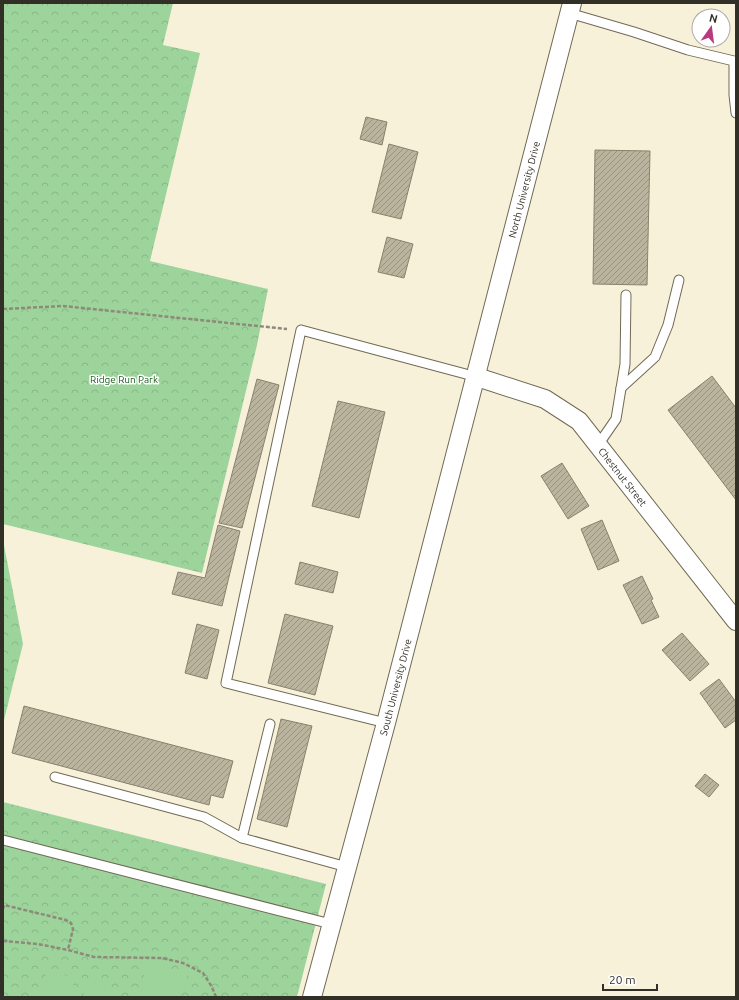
<svg xmlns="http://www.w3.org/2000/svg" width="739" height="1000" font-family="Ubuntu,sans-serif">
  <defs>
    <pattern id="park-crowns" width="20" height="18" patternUnits="userSpaceOnUse"><rect width="20" height="18" fill="#9dd49c"/><path d="M2 6a3 3 0 1 1 6 0M12 15a3 3 0 1 1 6 0" fill="none" stroke="#88b686"/></pattern>
    <pattern id="building-hatch" width="6" height="6" patternUnits="userSpaceOnUse"><rect width="6" height="6" fill="#bab39e"/><path d="M-1 1l2-2M0 6l6-6M5 7l2-2" fill="none" stroke="#989281"/></pattern>
  </defs>
  <rect width="100%" height="100%" fill="#f8f1da"/>
  <g fill="url(#park-crowns)">
    <path d="M 3,3 L 173,3 L 163,45 L 200,53 L 150,261 L 268,289 L 257,345 L 202,573 L 3,524 Z"/>
    <path d="M 3,540 L 23,644 L 3,724 Z"/>
    <path d="M 3,802 L 326,884 L 297,997 L 3,997 Z"/>
  </g>
  <g fill="#9dd49c">
    <path d="M 147,963 L 188,974 L 181,997 L 138,997 Z"/>
    <path d="M 47,970 L 75,978 L 70,997 L 40,997 Z"/>
    <path d="M 87,981 L 116,989 L 114,997 L 83,997 Z"/>
  </g>
  <g fill="url(#building-hatch)" stroke="#88826d">
    <path d="M 366,117 L 387,122 L 382,145 L 360,139 Z"/>
    <path d="M 389,144 L 418,152 L 401,219 L 372,212 Z"/>
    <path d="M 595,150 L 650,151 L 647,285 L 593,284 Z"/>
    <path d="M 387,237 L 413,244 L 404,278 L 378,272 Z"/>
    <path d="M 712,376 L 736,408 L 736,500 L 668,410 Z"/>
    <path d="M 257,379 L 279,385 L 242,528 L 219,523 Z"/>
    <path d="M 338,401 L 385,412 L 359,518 L 312,506 Z"/>
    <path d="M 562,463 L 589,506 L 568,519 L 541,476 Z"/>
    <path d="M 602,520 L 619,561 L 598,570 L 581,529 Z"/>
    <path d="M 218,525 L 240,531 L 222,606 L 172,594 L 178,572 L 205,578 Z"/>
    <path d="M 300,562 L 338,572 L 333,593 L 295,584 Z"/>
    <path d="M 642,576 L 653,599 L 651,600 L 659,617 L 642,624 L 623,585 Z"/>
    <path d="M 285,614 L 333,626 L 315,695 L 268,683 Z"/>
    <path d="M 197,624 L 219,630 L 207,679 L 185,673 Z"/>
    <path d="M 682,633 L 709,664 L 690,681 L 662,650 Z"/>
    <path d="M 719,679 L 736,702 L 736,720 L 725,728 L 700,693 Z"/>
    <path d="M 24,706 L 233,761 L 223,798 L 211,795 L 209,805 L 12,753 Z"/>
    <path d="M 281,719 L 312,726 L 287,827 L 257,819 Z"/>
    <path d="M 705,774 L 719,785 L 709,797 L 695,786 Z"/>
  </g>
  <g fill="none" stroke-linecap="round" stroke-linejoin="round">
    <g stroke="#706a56" stroke-width="11">
      <g id="lane">
        <path d="M 569,13 L 634,32 L 688,50 L 734,61 L 734,95 L 736,113"/>
        <path d="M 621,388 L 655,357 L 668,325 L 679,280"/>
        <path d="M 598,445 L 616,419 L 625,364 L 626,295"/>
        <path d="M 386,723 L 226,683 L 301,330 L 477,377"/>
        <path d="M 55,777 L 204,817 L 242,838 L 347,867"/>
        <path d="M 242,838 L 270,724"/>
        <path d="M 3,840 L 331,924"/>
      </g>
    </g>
    <g stroke="#706a56" stroke-width="20">
      <g id="street">
        <path id="s1" d="M 477,377 L 545,399 L 579,421 L 736,621"/>
        <path id="s2" d="M 312,997 L 386,723 L 572,3"/>
      </g>
    </g>
    <g stroke="#8e8a7a" stroke-width="2.5" stroke-dasharray="4 2" stroke-linecap="butt">
      <path d="M 3,309 L 63,306 L 287,329"/>
      <path d="M 3,909 L 4,905 L 66,920 L 71,923 L 73,929 L 68,950"/>
      <path d="M 3,941 L 38,944 L 68,950 L 94,957 L 162,958 L 183,963 L 203,973 L 212,987 L 216,997"/>
    </g>
    <use href="#lane" stroke="#fff" stroke-width="9"/>
    <use href="#street" stroke="#fff" stroke-width="18"/>
  </g>
  <g text-anchor="middle" stroke-width="3" stroke-linejoin="round" paint-order="stroke">
    <g font-size="10" fill="#312f26" stroke="#fff">
      <text dy="4" stroke="none"><textPath href="#s2" startOffset="835">North University Drive</textPath></text>
      <text dy="4" stroke="none"><textPath href="#s1" startOffset="183">Chestnut Street</textPath></text>
      <text dy="4" stroke="none"><textPath href="#s2" startOffset="321">South University Drive</textPath></text>
    </g>
    <g font-size="10" fill="#165b1d" stroke="#fff">
      <text x="124" y="383">Ridge Run Park</text>
    </g>
  </g>
  <rect width="739" height="1000" fill="none" stroke="#312f26" stroke-width="8"/>
  <g transform="translate(711 28) rotate(14)"><circle r="19" fill="#ffffff" stroke="#adaca8"/>
  <path d="M0-3L7 15L0 10L-7 15Z" fill="#ba3880"/>
  <text y="-6" font-size="11" font-weight="bold" text-anchor="middle" fill="#312f26">N</text>
  </g>
  <path d="M603 984v6h54v-6" fill="none" stroke="#312f26" stroke-width="2"/>
  <text x="609" y="984" font-size="12" fill="#312f26" stroke="#ffffff" stroke-width="3" paint-order="stroke">20 m</text>
</svg>
